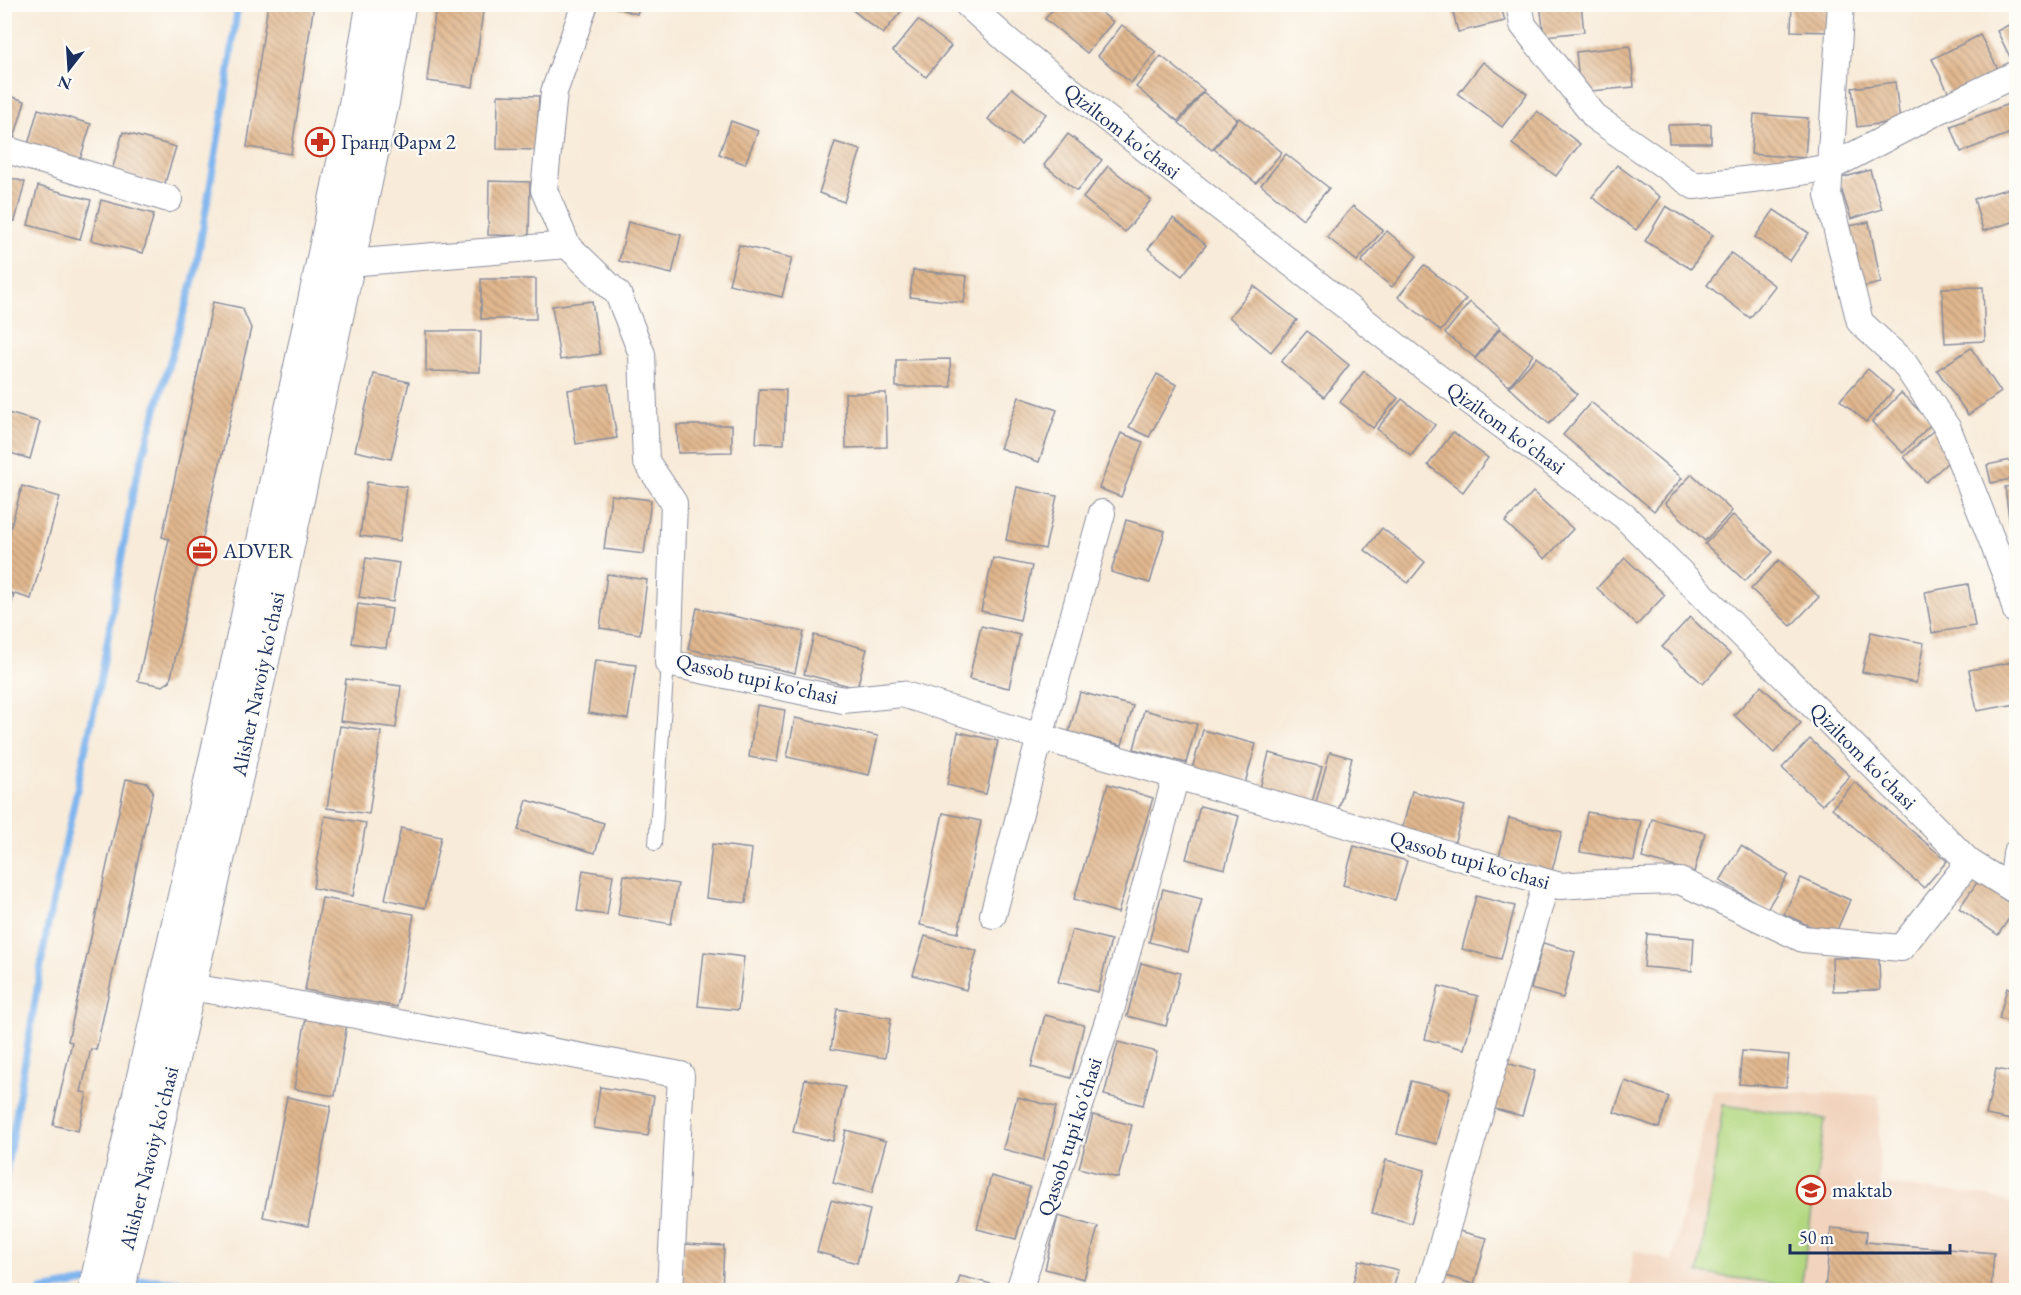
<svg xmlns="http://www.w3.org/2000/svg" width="2021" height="1295" font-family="'EB Garamond',serif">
  <defs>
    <pattern id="building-back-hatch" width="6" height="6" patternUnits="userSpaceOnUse" patternTransform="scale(1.5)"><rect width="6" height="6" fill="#e1b78e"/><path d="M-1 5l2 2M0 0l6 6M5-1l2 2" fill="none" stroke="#b69577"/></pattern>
  </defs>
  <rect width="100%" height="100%" fill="#fdfcf7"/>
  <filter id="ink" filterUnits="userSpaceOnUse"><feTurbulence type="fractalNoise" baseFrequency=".0167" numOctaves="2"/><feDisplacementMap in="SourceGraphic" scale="12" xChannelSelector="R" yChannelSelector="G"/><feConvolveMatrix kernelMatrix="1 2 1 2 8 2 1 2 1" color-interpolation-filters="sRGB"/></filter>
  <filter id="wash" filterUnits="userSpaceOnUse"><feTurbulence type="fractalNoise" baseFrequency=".008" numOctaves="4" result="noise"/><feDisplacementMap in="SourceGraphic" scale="24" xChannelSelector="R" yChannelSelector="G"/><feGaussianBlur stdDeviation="1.35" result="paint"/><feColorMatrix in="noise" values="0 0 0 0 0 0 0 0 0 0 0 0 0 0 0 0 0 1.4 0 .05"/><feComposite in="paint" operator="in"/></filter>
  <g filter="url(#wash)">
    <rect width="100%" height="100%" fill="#f8ebd9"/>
    <path fill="#f2d4be" d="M 1713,1090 L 1879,1095 L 1879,1184 L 1989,1196 L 2016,1205 L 2016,1290 L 1629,1290 L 1634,1250 L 1672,1261 Z"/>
    <path fill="#b3d881" stroke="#678470" stroke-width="1.5" d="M 1723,1105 L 1825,1119 L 1801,1287 L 1699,1273 Z"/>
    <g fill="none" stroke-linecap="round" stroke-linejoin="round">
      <g stroke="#7fb5ee" stroke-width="7">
        <path d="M 4,1185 L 47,930 L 102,672 L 134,486 L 195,274 L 225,99 L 238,4"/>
        <path d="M 130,1281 L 156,1280 L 277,1290"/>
        <path d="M 41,1290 L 86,1282"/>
      </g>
    </g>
    <g id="blocks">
      <g fill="url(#building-back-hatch)">
        <path d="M 268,4 L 314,4 L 291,154 L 247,147 Z"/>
        <path d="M 436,4 L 484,4 L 473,87 L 427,81 Z"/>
        <path d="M 605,4 L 640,4 L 637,14 Z"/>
        <path d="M 853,4 L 907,4 L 883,34 L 850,8 Z"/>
        <path d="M 1057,4 L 1091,4 L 1113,22 L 1087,53 L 1045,19 Z"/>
        <path d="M 1451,4 L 1500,4 L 1505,21 L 1458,32 Z"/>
        <path d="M 1540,4 L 1581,4 L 1584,32 L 1544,36 Z"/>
        <path d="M 1792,4 L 1833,4 L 1832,32 L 1791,31 Z"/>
        <path d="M 918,20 L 951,46 L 926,77 L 893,51 Z"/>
        <path d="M 2016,21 L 2016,66 L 2015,67 L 1997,31 Z"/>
        <path d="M 1122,25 L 1156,52 L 1131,83 L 1098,56 Z"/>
        <path d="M 1980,35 L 1999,71 L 1950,95 L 1932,59 Z"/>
        <path d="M 1630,46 L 1634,87 L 1580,92 L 1576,52 Z"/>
        <path d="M 1161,56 L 1204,90 L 1178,121 L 1136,87 Z"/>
        <path d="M 1483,62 L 1527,94 L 1502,127 L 1458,94 Z"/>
        <path d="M 1895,82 L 1900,121 L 1857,127 L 1852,88 Z"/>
        <path d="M 1012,88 L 1046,114 L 1021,145 L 988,119 Z"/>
        <path d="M 1203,92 L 1237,119 L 1212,150 L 1179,123 Z"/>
        <path d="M 4,94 L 25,101 L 14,139 L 4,137 Z"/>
        <path d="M 498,95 L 539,96 L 537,150 L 497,149 Z"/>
        <path d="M 2016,101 L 2016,131 L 1961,152 L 1951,126 Z"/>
        <path d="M 38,109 L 91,124 L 79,163 L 27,148 Z"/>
        <path d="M 1537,111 L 1580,144 L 1556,176 L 1512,144 Z"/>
        <path d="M 1754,114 L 1808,118 L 1805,158 L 1751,154 Z"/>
        <path d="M 1239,118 L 1282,152 L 1256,183 L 1214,149 Z"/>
        <path d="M 731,121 L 758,131 L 745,164 L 719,154 Z"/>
        <path d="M 1711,124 L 1711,143 L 1669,143 L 1668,125 Z"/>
        <path d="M 123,132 L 176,147 L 164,186 L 112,170 Z"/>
        <path d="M 1068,134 L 1102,160 L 1077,191 L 1044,165 Z"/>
        <path d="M 835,142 L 861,150 L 844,202 L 819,193 Z"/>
        <path d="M 1286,154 L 1329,188 L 1303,219 L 1261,185 Z"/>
        <path d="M 1617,165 L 1660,197 L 1636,230 L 1592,197 Z"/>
        <path d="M 1108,166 L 1151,200 L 1125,232 L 1083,198 Z"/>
        <path d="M 1870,170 L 1882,209 L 1851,219 L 1838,179 Z"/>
        <path d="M 4,176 L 25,182 L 15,221 L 4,218 Z"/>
        <path d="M 489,181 L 530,182 L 529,236 L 488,235 Z"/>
        <path d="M 38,186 L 91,200 L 80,239 L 28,225 Z"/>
        <path d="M 2013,187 L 2016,198 L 2016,221 L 1983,231 L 1974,199 Z"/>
        <path d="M 101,200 L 154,214 L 143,253 L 91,240 Z"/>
        <path d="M 1353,206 L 1383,230 L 1357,261 L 1327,237 Z"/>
        <path d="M 1666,206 L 1713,235 L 1691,269 L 1645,241 Z"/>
        <path d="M 1774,210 L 1809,233 L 1790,261 L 1755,237 Z"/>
        <path d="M 1173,218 L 1206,245 L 1182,276 L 1148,249 Z"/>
        <path d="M 628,222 L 681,235 L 672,274 L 619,261 Z"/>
        <path d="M 1869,222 L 1881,283 L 1862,287 L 1849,226 Z"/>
        <path d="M 1387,231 L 1417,256 L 1392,287 L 1361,262 Z"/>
        <path d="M 739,245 L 792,258 L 782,297 L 729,284 Z"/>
        <path d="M 1731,253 L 1775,286 L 1750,318 L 1707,285 Z"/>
        <path d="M 1424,265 L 1466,299 L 1441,331 L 1398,297 Z"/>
        <path d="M 913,270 L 967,276 L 964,303 L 910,297 Z"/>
        <rect x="481" y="279" width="55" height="40"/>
        <path d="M 1254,286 L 1297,320 L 1271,352 L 1229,317 Z"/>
        <path d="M 1983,287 L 1985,341 L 1945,343 L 1942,288 Z"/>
        <path d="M 592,301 L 600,354 L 560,360 L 552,306 Z"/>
        <path d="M 213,302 L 242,308 L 251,328 L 170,681 L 163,686 L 138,681 L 169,539 L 162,537 Z"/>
        <path d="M 1470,302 L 1500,327 L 1475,358 L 1445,333 Z"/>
        <path d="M 1500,329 L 1533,355 L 1509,386 L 1475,359 Z"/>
        <path d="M 426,331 L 481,331 L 480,372 L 426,371 Z"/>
        <path d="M 1307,331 L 1349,365 L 1324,397 L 1281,362 Z"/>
        <path d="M 1971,348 L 2001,392 L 1968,415 L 1937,370 Z"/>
        <path d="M 1537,357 L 1577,394 L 1549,424 L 1509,387 Z"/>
        <path d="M 950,359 L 951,387 L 896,387 L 896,360 Z"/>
        <path d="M 1868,369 L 1893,391 L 1866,422 L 1840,400 Z"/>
        <path d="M 1364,371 L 1398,398 L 1373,428 L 1340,402 Z"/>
        <path d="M 374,374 L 409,382 L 391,459 L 355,451 Z"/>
        <path d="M 1157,374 L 1177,385 L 1149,437 L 1129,427 Z"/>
        <path d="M 608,384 L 617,438 L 576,444 L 568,390 Z"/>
        <path d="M 759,389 L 786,390 L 784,444 L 756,443 Z"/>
        <path d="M 845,393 L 886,393 L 887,447 L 846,448 Z"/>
        <path d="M 1901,393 L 1932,423 L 1903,453 L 1872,422 Z"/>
        <path d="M 1019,397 L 1057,410 L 1039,462 L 1000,448 Z"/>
        <path d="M 1402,399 L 1435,425 L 1411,456 L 1377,429 Z"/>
        <path d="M 1591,402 L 1682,478 L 1654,511 L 1563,435 Z"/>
        <path d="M 4,412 L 40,422 L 30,459 L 4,451 Z"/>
        <path d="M 677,425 L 732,425 L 732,452 L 678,453 Z"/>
        <path d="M 1935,429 L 1957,454 L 1926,482 L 1904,457 Z"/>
        <path d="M 1453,432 L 1488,458 L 1463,492 L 1428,465 Z"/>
        <path d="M 1121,433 L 1143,442 L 1121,497 L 1099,488 Z"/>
        <path d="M 2016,459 L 2016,478 L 1991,483 L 1987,465 Z"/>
        <path d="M 1692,474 L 1732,511 L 1705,541 L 1665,503 Z"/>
        <path d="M 367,482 L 407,487 L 400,541 L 360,536 Z"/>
        <path d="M 2016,485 L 2016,526 L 2010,527 L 2005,487 Z"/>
        <path d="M 22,486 L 60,497 L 31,599 L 5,591 L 5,548 Z"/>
        <path d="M 1017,487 L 1057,496 L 1045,549 L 1006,540 Z"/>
        <path d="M 1533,492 L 1573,529 L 1545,559 L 1505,522 Z"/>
        <path d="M 611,495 L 651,500 L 644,554 L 604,549 Z"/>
        <path d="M 1733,515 L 1773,552 L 1745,581 L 1705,544 Z"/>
        <path d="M 1126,520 L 1165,531 L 1150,583 L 1111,572 Z"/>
        <path d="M 1382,528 L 1425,562 L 1408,583 L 1365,550 Z"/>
        <path d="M 366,558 L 399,563 L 393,602 L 359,597 Z"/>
        <path d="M 993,558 L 1032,566 L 1020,620 L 981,611 Z"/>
        <path d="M 1625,558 L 1665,595 L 1637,625 L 1597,588 Z"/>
        <path d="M 1779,560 L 1819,597 L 1791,626 L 1751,589 Z"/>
        <path d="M 607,574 L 647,580 L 640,634 L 600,628 Z"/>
        <path d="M 1968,584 L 1975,626 L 1932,633 L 1925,592 Z"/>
        <path d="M 4,593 L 14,595 L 5,627 L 4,627 Z"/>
        <path d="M 358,604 L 392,609 L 386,648 L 352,643 Z"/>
        <path d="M 697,608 L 804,632 L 795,673 L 688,649 Z"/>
        <path d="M 1690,617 L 1730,654 L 1703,684 L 1662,647 Z"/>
        <path d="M 981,626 L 1020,635 L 1009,688 L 969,679 Z"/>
        <path d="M 1871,632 L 1924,643 L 1916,683 L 1862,672 Z"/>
        <path d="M 814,635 L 867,649 L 857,688 L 804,674 Z"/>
        <path d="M 595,660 L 636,665 L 628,719 L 588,713 Z"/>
        <path d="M 2013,662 L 2016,683 L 2016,704 L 1977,711 L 1969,670 Z"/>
        <path d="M 346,679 L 401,686 L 396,728 L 340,721 Z"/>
        <path d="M 1761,686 L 1801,723 L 1774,753 L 1734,715 Z"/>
        <path d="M 1080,692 L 1133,706 L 1122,745 L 1069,732 Z"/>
        <path d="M 757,705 L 785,710 L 777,762 L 749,757 Z"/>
        <path d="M 1144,710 L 1197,724 L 1186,763 L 1134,749 Z"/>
        <path d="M 795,718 L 878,736 L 869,775 L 787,757 Z"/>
        <path d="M 340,726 L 381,732 L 369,814 L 327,808 Z"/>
        <path d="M 1203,730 L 1256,744 L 1245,783 L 1192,769 Z"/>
        <path d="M 958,732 L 998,741 L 986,794 L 947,785 Z"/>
        <path d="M 1810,739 L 1850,776 L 1822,805 L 1782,768 Z"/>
        <path d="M 1330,752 L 1352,758 L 1337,815 L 1314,809 Z"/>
        <path d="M 1269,753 L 1322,767 L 1311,806 L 1259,792 Z"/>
        <path d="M 126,779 L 147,783 L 153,791 L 96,1050 L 91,1049 L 81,1092 L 87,1093 L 78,1131 L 53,1125 L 72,1042 L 68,1041 Z"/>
        <path d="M 1855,782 L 1947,861 L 1924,888 L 1832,808 Z"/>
        <path d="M 1108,784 L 1153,798 L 1118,913 L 1074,899 Z"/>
        <path d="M 1412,791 L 1465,806 L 1454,844 L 1402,830 Z"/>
        <path d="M 527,800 L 604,823 L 595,853 L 518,830 Z"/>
        <path d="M 1200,806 L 1239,816 L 1225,869 L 1186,859 Z"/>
        <path d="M 1587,812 L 1641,821 L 1634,861 L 1580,852 Z"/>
        <path d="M 943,813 L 981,821 L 958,933 L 920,925 Z"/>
        <path d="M 325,816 L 366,823 L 353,896 L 313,888 Z"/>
        <path d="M 1509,818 L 1562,832 L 1552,871 L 1499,857 Z"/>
        <path d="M 1652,819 L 1705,833 L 1694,872 L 1642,858 Z"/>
        <path d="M 401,828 L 441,837 L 425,908 L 385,899 Z"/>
        <path d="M 712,844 L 752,849 L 746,903 L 706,898 Z"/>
        <path d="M 1354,846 L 1407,861 L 1395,900 L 1343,885 Z"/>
        <path d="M 1741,846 L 1788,875 L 1767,909 L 1720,881 Z"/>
        <path d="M 583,870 L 613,875 L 607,915 L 577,911 Z"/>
        <path d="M 624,875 L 678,884 L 671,924 L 618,915 Z"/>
        <path d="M 1801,878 L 1850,900 L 1834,937 L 1784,914 Z"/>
        <path d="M 1978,881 L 2016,908 L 1998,935 L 1959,908 Z"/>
        <path d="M 1163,889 L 1202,899 L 1188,952 L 1149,942 Z"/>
        <path d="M 1476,896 L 1515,906 L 1501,959 L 1462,949 Z"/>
        <path d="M 322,898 L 414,914 L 397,1007 L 305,990 Z"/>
        <path d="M 1072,930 L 1111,940 L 1098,992 L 1058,982 Z"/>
        <path d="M 1647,934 L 1694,938 L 1692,971 L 1644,967 Z"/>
        <path d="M 925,936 L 977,951 L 966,990 L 913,975 Z"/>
        <path d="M 1543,943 L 1575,952 L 1563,998 L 1531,989 Z"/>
        <path d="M 704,952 L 744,957 L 738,1010 L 698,1006 Z"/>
        <path d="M 1832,958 L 1879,958 L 1880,990 L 1833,991 Z"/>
        <path d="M 1141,963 L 1180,973 L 1166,1026 L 1127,1016 Z"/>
        <path d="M 1439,986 L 1478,996 L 1464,1049 L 1425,1039 Z"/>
        <path d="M 2007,988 L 2016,990 L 2016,1023 L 1999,1019 Z"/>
        <path d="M 837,1009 L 891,1018 L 885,1058 L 831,1049 Z"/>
        <path d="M 1045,1015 L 1084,1025 L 1071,1078 L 1031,1067 Z"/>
        <path d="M 306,1017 L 347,1024 L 335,1096 L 294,1089 Z"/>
        <path d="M 1118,1042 L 1157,1052 L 1143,1105 L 1104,1095 Z"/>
        <path d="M 1742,1051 L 1789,1055 L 1786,1087 L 1739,1084 Z"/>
        <path d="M 1503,1062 L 1535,1071 L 1522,1116 L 1491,1108 Z"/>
        <path d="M 1996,1069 L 2016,1073 L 2016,1121 L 1986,1115 Z"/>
        <path d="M 805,1079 L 845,1087 L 833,1141 L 793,1132 Z"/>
        <path d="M 1411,1081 L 1450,1091 L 1437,1144 L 1397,1134 Z"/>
        <path d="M 1625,1081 L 1669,1097 L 1659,1128 L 1614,1112 Z"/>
        <path d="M 600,1087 L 654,1096 L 648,1136 L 594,1128 Z"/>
        <path d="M 287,1097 L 331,1106 L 308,1226 L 263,1217 Z"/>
        <path d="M 1017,1097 L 1056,1107 L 1043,1160 L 1003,1149 Z"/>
        <path d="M 1093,1115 L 1132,1125 L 1118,1178 L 1079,1168 Z"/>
        <path d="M 846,1130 L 886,1141 L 872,1193 L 833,1183 Z"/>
        <path d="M 1386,1160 L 1425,1170 L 1411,1223 L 1372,1213 Z"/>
        <path d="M 991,1176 L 1030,1187 L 1016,1239 L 977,1229 Z"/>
        <path d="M 831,1200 L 870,1210 L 857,1263 L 817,1252 Z"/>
        <path d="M 1058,1216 L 1098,1227 L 1084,1279 L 1045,1269 Z"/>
        <path d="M 1831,1228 L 1867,1231 L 1866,1242 L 1994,1253 L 1991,1290 L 1917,1290 L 1859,1286 L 1859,1290 L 1825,1290 Z"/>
        <path d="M 1455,1230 L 1487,1238 L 1474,1284 L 1442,1275 Z"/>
        <path d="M 684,1244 L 724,1246 L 722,1290 L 681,1290 Z"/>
        <path d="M 1359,1260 L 1398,1270 L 1393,1290 L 1351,1290 Z"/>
        <path d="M 960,1276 L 999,1286 L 998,1290 L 956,1290 Z"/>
      </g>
    </g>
  </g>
  <g filter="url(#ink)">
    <use href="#blocks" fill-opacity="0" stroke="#8a8d9c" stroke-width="1.5"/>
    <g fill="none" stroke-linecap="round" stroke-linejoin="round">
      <g stroke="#8a8d9c" stroke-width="14">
        <path id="lane" d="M 655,844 L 668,663"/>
      </g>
      <g stroke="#8a8d9c" stroke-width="28">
        <g id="street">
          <path d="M 585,4 L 554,92 L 544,190 L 567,245 L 618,294 L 642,354 L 646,461 L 674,503 L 668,663 L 843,700 L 902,694 L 1040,737 L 1560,886 L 1602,883 L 1680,881 L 1803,939 L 1901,948 L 1969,862"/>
          <path d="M 967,4 L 1008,41 L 1417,362 L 1624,516 L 1969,862 L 2016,891"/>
          <path d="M 1519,4 L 1523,25 L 1596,118 L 1694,186 L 1777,176 L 1831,167 L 1944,108 L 2016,74"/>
          <path d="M 1841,4 L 1828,195 L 1860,322 L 1904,363 L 1948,429 L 2006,576 L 2016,611"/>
          <path d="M 4,149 L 169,199"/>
          <path d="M 331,262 L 349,263 L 567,245"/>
          <path d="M 2012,888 L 2016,853"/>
          <path d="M 993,915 L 1040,737 L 1102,513"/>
          <path d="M 170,984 L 290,1003 L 681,1075 L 670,1290"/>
          <path d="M 1019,1290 L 1108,1021 L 1176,776"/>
          <path d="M 1429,1290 L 1546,883"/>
        </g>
      </g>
      <g stroke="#8a8d9c" stroke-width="35">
        <g id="secondary">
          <path d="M 95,1290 L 239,657 L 323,261 L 356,102 L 373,4"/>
          <path d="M 119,1290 L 123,1267 L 154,1141 L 271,623 L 383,100 L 399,4"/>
        </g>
      </g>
      <use href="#lane" stroke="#fff" stroke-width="12"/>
      <use href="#street" stroke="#fff" stroke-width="26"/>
      <use href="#secondary" stroke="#fff" stroke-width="33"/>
    </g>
  </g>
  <defs>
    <g id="pharmacy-ring" transform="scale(1.5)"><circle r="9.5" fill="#fdfcf7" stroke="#c8321e" stroke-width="1.5"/><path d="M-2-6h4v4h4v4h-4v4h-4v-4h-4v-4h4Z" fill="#c8321e"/></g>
    <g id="office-ring" transform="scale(1.5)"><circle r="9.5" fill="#fdfcf7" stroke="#c8321e" stroke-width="1.5"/><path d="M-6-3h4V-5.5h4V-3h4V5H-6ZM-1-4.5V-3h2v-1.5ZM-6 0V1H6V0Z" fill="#c8321e"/></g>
    <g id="school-ring" transform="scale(1.5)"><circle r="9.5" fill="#fdfcf7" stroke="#c8321e" stroke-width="1.5"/><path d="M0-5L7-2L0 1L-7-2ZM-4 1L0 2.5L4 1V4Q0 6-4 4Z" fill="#c8321e"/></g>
  </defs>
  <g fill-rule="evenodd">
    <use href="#pharmacy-ring" x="320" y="142"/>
    <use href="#office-ring" x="202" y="551"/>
    <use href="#school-ring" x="1811" y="1190"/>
  </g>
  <g text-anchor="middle" stroke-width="4.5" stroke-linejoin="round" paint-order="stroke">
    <g font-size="21" fill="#1b2f5e" stroke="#fdfcf7">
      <text transform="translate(1122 131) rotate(38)" y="7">Qiziltom ko'chasi</text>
      <text transform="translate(1506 428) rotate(36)" y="7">Qiziltom ko'chasi</text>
      <text transform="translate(757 679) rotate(13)" y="7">Qassob tupi ko'chasi</text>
      <text transform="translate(258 684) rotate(-78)" y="7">Alisher Navoiy ko'chasi</text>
      <text transform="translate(1863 756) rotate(45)" y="7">Qiziltom ko'chasi</text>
      <text transform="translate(1470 860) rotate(16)" y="7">Qassob tupi ko'chasi</text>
      <text transform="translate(1070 1137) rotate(-72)" y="7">Qassob tupi ko'chasi</text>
      <text transform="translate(149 1158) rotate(-76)" y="7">Alisher Navoiy ko'chasi</text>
    </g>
    <g font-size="21" fill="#1b2f5e" stroke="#fdfcf7" text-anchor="start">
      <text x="341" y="149">Гранд Фарм 2</text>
      <text x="223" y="558">ADVER</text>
      <text x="1832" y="1197">maktab</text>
    </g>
  </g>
  <rect width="2021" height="1295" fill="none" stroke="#fdfcf7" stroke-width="24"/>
  <g transform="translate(69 69) rotate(197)" stroke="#fdfcf7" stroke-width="4.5" paint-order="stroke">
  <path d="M0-4.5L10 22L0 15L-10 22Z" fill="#1b2f5e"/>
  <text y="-9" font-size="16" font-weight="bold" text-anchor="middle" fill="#1b2f5e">N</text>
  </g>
  <path d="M1790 1244v9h160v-9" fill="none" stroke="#1b2f5e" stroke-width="3"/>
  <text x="1799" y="1244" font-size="18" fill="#1b2f5e" stroke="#fdfcf7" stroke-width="4.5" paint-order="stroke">50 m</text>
</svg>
